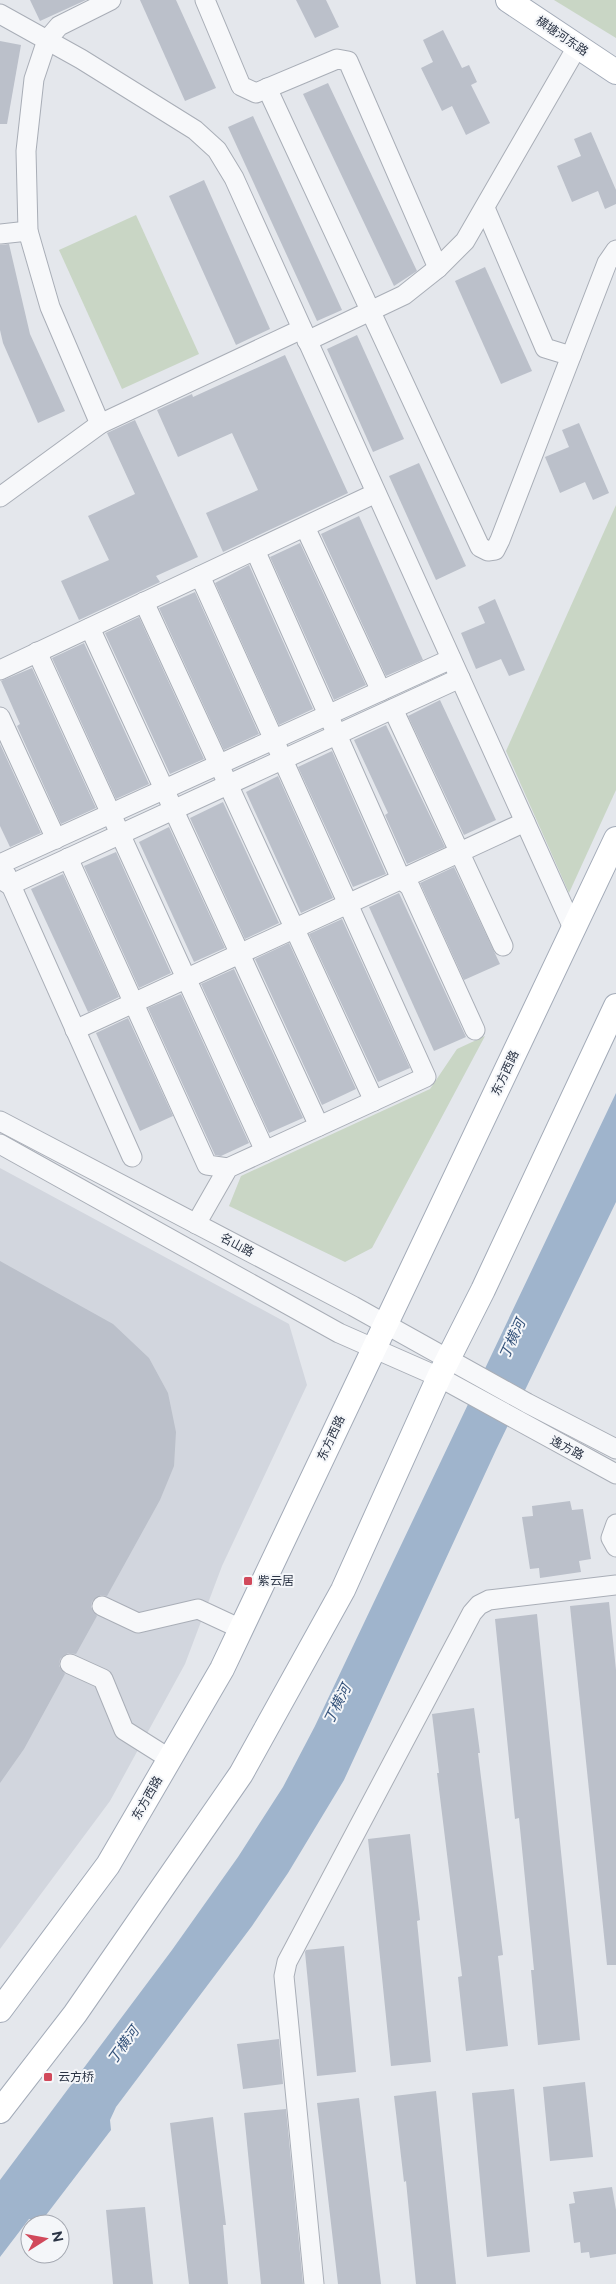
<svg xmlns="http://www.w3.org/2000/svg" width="616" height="2284" font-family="Raleway,'Noto Sans SC',sans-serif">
  <rect width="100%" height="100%" fill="#e4e7ec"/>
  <path fill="#d2d6de" d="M 0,1168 L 289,1324 L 307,1385 L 222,1566 L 185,1664 L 110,1801 L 0,1949 Z"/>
  <g fill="#c9d6c5">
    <path d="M 555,0 L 616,0 L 616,38 L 554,0 Z"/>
    <path d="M 136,215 L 199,354 L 122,389 L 59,250 Z"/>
    <path d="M 616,505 L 616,790 L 569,893 L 506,751 Z"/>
    <path d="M 485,1036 L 372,1248 L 345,1262 L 229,1206 L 241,1176 L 430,1089 L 457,1049 Z"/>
  </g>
  <path fill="#9fb4cc" d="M 616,1093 L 616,1202 L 496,1450 L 344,1780 L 288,1873 L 252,1926 L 116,2107 L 110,2120 L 111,2130 L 43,2219 L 29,2219 L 0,2257 L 0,2180 L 172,1950 L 238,1857 L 283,1787 L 315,1726 Z"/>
  <g fill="#bbc0ca">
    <path d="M 30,0 L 86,0 L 40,21 Z"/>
    <path d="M 140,0 L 176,0 L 216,88 L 185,101 Z"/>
    <path d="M 296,0 L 326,0 L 339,27 L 315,38 Z"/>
    <path d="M 443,30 L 462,68 L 469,65 L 477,82 L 471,85 L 490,123 L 466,135 L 452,106 L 442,111 L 421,68 L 433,62 L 423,40 Z"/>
    <path d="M 0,41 L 21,45 L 7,124 L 0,124 Z"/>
    <path d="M 328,83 L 417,271 L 394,286 L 303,94 Z"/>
    <path d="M 253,116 L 342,310 L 317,321 L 228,127 Z"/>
    <path d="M 591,132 L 616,190 L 616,204 L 605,209 L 598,191 L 572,202 L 557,166 L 581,156 L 574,139 Z"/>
    <path d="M 204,180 L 270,329 L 236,345 L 169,196 Z"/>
    <path d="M 9,244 L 30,334 L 65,411 L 38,423 L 3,343 L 0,330 L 0,245 Z"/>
    <path d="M 485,267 L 532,371 L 501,384 L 455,281 Z"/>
    <path d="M 357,335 L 404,439 L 373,452 L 327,349 Z"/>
    <path d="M 285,355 L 348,493 L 223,552 L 206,513 L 258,490 L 232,433 L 178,457 L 157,410 L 192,394 L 193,397 Z"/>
    <path d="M 135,420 L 198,557 L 156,576 L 160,582 L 79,620 L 61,581 L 109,560 L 88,516 L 135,494 L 107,433 Z"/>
    <path d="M 579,423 L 609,493 L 593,500 L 585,482 L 560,493 L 545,457 L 569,447 L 562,430 Z"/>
    <path d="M 419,463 L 466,566 L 436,580 L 389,476 Z"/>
    <path d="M 359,516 L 423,660 L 386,676 L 321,534 Z"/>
    <path d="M 300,543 L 366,685 L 334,700 L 270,557 Z"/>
    <path d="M 249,565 L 313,709 L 279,725 L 215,583 Z"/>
    <path d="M 195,592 L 259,734 L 224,750 L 159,608 Z"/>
    <path d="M 495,599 L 525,670 L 509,676 L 501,659 L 476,669 L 461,633 L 485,623 L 478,607 Z"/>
    <path d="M 139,617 L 204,759 L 170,774 L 105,633 Z"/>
    <path d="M 84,643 L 149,784 L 116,799 L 52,658 Z"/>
    <path d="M 32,668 L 96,808 L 61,824 L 17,726 L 20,724 L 1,681 Z"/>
    <path d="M 440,700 L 496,820 L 464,835 L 408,716 Z"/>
    <path d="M 386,725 L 445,847 L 407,864 L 385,815 L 388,813 L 354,740 Z"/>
    <path d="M 0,744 L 41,833 L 10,847 L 0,826 Z"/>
    <path d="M 332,751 L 386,874 L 353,887 L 298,767 Z"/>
    <path d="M 278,776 L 333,898 L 301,913 L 246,792 Z"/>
    <path d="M 223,802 L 279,923 L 245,939 L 190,818 Z"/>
    <path d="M 169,827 L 225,948 L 194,962 L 139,842 Z"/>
    <path d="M 116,852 L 171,973 L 139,988 L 84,866 Z"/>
    <path d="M 454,867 L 500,964 L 464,980 L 420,883 Z"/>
    <path d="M 63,874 L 119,997 L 88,1012 L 31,889 Z"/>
    <path d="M 399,893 L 466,1037 L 434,1051 L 369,907 Z"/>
    <path d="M 342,919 L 410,1068 L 378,1082 L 309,934 Z"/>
    <path d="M 289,943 L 356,1089 L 322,1105 L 255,959 Z"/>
    <path d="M 234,969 L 303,1118 L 269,1133 L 201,984 Z"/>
    <path d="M 181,994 L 249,1143 L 221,1156 L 215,1155 L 148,1008 Z"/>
    <path d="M 128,1018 L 173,1116 L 140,1131 L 96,1033 Z"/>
    <path d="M 0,1261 L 113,1324 L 149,1358 L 168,1393 L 176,1432 L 174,1466 L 160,1500 L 107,1596 L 101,1595 L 92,1601 L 91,1607 L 97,1616 L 76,1654 L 68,1653 L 60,1659 L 59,1666 L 65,1674 L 24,1749 L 0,1783 Z"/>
    <path d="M 570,1501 L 572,1510 L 583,1509 L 591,1559 L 579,1561 L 581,1572 L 540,1578 L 539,1568 L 530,1569 L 522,1517 L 533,1516 L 532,1506 Z"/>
    <path d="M 609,1602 L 616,1670 L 616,1965 L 607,1965 L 570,1606 Z"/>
    <path d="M 537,1614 L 580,2040 L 538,2045 L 531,1970 L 534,1970 L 519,1818 L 515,1819 L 495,1619 Z"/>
    <path d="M 474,1708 L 480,1753 L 478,1753 L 503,1955 L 498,1956 L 508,2046 L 466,2051 L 458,1977 L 462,1976 L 437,1773 L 439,1773 L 432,1714 Z"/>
    <path d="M 410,1834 L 420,1920 L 417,1921 L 431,2062 L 391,2066 L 368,1839 Z"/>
    <path d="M 344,1946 L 356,2072 L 317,2076 L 305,1952 L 306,1950 Z"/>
    <path d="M 279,2039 L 283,2084 L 243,2089 L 237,2044 Z"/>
    <path d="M 585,2082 L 593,2157 L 550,2161 L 543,2087 Z"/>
    <path d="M 514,2089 L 530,2252 L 487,2257 L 472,2093 Z"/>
    <path d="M 436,2091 L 456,2284 L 416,2284 L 406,2181 L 404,2182 L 394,2096 Z"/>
    <path d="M 359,2098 L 371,2199 L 381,2284 L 338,2284 L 327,2189 L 317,2103 Z"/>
    <path d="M 286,2109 L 303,2284 L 261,2284 L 244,2113 Z"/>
    <path d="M 213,2117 L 226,2225 L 223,2225 L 228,2284 L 189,2284 L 170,2123 Z"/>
    <path d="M 612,2187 L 616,2210 L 616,2254 L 590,2258 L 589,2252 L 581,2253 L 580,2242 L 574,2243 L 569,2204 L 575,2203 L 573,2192 Z"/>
    <path d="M 145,2207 L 153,2284 L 113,2284 L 106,2210 Z"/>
  </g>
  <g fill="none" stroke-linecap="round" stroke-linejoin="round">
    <g stroke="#a9aeb7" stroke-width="21">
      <g id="minor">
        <path d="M 205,0 L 241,86 L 256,93 L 337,59 L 348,61 L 438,268"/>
        <path d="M 0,14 L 81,59 L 195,130 L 217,150 L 234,178 L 573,928"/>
        <path d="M 267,88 L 480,547 L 488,551 L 495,550 L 500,540 L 607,263 L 616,250"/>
        <path d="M 485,208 L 545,348 L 571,356"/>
        <path d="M 0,234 L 28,231"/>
        <path d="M 307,341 L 404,295 L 438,268 L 465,241 L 577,47"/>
        <path d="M 100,424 L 50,307 L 28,231 L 26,151 L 34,79 L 47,40 L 59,26 L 111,0"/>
        <path d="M 0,497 L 100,424 L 302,329"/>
        <path d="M 305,527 L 381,691"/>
        <path d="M 255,550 L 401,879 L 410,887 L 475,1030"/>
        <path d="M 144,602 L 374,1101"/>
        <path d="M 90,628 L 319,1126"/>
        <path d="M 37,652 L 265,1151"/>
        <path d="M 0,670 L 376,493"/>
        <path d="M 393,709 L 503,946"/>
        <path d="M 0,717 L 56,839"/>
        <path d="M 68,858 L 207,1165 L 228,1168"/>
        <path d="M 0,864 L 451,659"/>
        <path d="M 6,874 L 132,1157"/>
        <path d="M 0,879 L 10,885 L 460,678"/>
        <path d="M 75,1030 L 525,822"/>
        <path d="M 0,1121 L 353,1306 L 527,1403 L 616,1449"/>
        <path d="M 0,1144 L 339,1333 L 439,1377 L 616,1474"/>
        <path d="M 196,1224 L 228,1168 L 426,1077 L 200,576"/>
        <path d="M 616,1524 L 611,1538 L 616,1547"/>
        <path d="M 102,1606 L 138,1623 L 198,1609 L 241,1629"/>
        <path d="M 70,1664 L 103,1679 L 124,1730 L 170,1759"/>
        <path d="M 314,2284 L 284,1976 L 287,1962 L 472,1613 L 479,1605 L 489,1600 L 616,1585"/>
      </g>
    </g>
    <g stroke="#a3abb8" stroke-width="26">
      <g id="major">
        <path d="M 508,0 L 616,72"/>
        <path d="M 0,2010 L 108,1865 L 222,1669 L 616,839"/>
        <path d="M 0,2111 L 75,2014 L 241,1774 L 343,1590 L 439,1377 L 483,1290 L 616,1006"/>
      </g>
    </g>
    <use href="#minor" stroke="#f7f8fa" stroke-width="19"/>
    <use href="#major" stroke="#fff" stroke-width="24"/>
  </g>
  <g fill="#d1495b" stroke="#f4f6f9" stroke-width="2">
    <rect x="243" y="1576" width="10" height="10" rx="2.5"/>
    <rect x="43" y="2072" width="10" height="10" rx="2.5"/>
  </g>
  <g text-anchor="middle" stroke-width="4" stroke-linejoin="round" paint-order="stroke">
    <g font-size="12" fill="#2b3445" stroke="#f4f6f9">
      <text transform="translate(562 36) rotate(34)" y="4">横塘河东路</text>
      <text transform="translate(505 1073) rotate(-65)" y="4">东方西路</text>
      <text transform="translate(237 1245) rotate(28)" y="4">名山路</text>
      <text transform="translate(331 1438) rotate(-65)" y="4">东方西路</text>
      <text transform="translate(567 1448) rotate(28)" y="4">逸方路</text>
      <text transform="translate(147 1798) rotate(-60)" y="4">东方西路</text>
    </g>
    <g font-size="12" fill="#2b3445" stroke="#f4f6f9" text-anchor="start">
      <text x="258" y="1585">紫云居</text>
      <text x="58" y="2081">云方桥</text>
    </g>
    <g font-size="14" font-style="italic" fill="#34527a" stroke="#f4f6f9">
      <text transform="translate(512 1339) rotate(-65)" y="5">丁横河</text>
      <text transform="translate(337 1704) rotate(-63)" y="5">丁横河</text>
      <text transform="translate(123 2045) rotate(-54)" y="5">丁横河</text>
    </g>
  </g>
  <g transform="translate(45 2239) rotate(79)"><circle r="24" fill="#f4f6f9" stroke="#a4a8b1"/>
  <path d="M0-4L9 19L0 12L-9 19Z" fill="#d1495b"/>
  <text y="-8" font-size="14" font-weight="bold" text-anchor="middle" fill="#2b3445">N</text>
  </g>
</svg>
